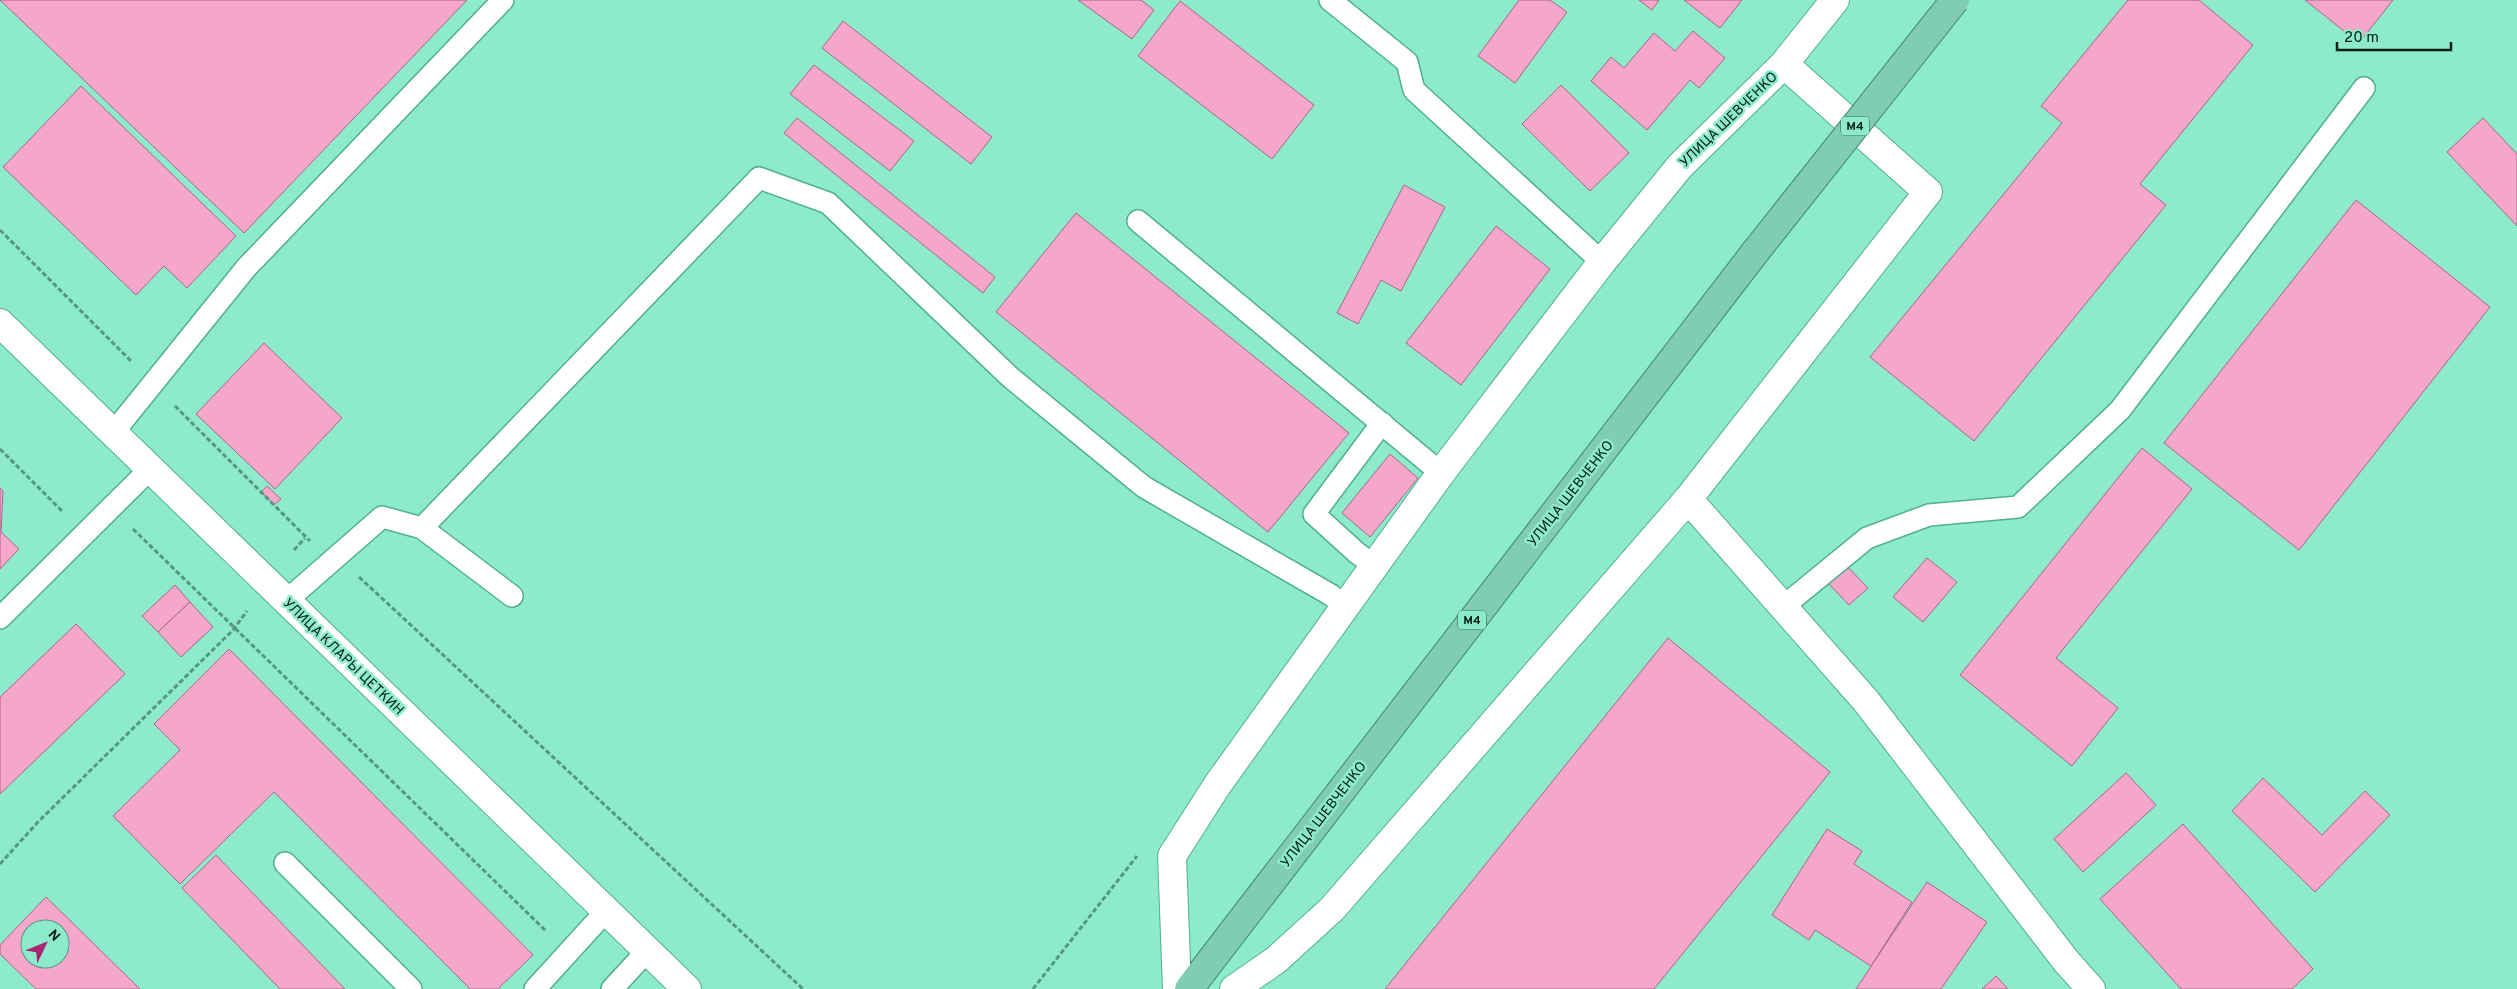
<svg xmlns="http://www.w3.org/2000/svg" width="2517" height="989" font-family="Overpass,sans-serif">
  <rect width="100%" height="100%" fill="#8debcc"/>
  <g fill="#f4a7ca" stroke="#ac6586" fill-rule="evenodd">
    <path d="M 0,0 L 467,0 L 244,233 Z"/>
    <path d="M 1078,0 L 1141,0 L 1154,10 L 1132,39 Z"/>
    <path d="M 1519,0 L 1550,0 L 1567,12 L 1515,83 L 1478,56 Z"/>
    <path d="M 1639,0 L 1659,0 L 1652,10 Z"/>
    <path d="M 1684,0 L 1742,0 L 1720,28 Z"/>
    <path d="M 2128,0 L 2199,0 L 2253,45 L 2140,184 L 2166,205 L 1974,441 L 1870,357 L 2062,123 L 2041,106 Z"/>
    <path d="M 2305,0 L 2393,0 L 2359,43 Z"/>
    <path d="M 1180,1 L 1314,105 L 1272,159 L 1138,56 Z"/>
    <path d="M 843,21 L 992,137 L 971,164 L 822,48 Z"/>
    <path d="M 1693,31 L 1725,58 L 1699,88 L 1690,80 L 1647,130 L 1591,81 L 1611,57 L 1624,68 L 1654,33 L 1675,51 Z"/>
    <path d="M 814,65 L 914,141 L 890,171 L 790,94 Z"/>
    <path d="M 1561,85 L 1629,153 L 1590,191 L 1522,124 Z"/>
    <path d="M 81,86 L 236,236 L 187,288 L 164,266 L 136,295 L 3,167 Z"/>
    <path d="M 797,118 L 995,277 L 983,293 L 784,133 Z"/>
    <path d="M 2483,118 L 2517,154 L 2517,226 L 2447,152 Z"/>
    <path d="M 1404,185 L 1445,207 L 1401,291 L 1381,280 L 1358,324 L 1337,313 Z"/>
    <path d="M 2356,200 L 2490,307 L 2299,550 L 2164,443 Z"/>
    <path d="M 1076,213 L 1349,433 L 1268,532 L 996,312 Z"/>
    <path d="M 1496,226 L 1550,269 L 1461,385 L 1406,343 Z"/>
    <path d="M 264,343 L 342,418 L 275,489 L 196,414 Z"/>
    <path d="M 2142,448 L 2192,489 L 2056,658 L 2118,708 L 2072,766 L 1960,675 Z"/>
    <path d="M 1390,454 L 1418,478 L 1370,537 L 1342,513 Z"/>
    <path d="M 267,486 L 281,499 L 274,505 L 261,492 Z"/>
    <path d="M 0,488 L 3,491 L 1,532 L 19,549 L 0,569 Z"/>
    <path d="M 1927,558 L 1957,582 L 1923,622 L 1893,597 Z"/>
    <path d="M 1845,564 L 1868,588 L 1849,605 L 1826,581 Z"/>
    <path d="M 175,585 L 190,602 L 158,632 L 142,616 Z"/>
    <path d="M 190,602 L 213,627 L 181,657 L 158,632 Z"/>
    <path d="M 76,624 L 125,674 L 0,794 L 0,697 Z"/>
    <path d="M 1668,638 L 1830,772 L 1654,989 L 1385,989 Z"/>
    <path d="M 229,649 L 533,955 L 498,989 L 470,989 L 274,792 L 180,884 L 113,816 L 180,750 L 154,724 Z"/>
    <path d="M 2126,773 L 2156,805 L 2083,872 L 2054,839 Z"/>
    <path d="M 2263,778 L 2322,835 L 2365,791 L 2390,815 L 2315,892 L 2232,811 Z"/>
    <path d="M 2183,824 L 2313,969 L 2292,989 L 2181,989 L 2100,899 Z"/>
    <path d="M 1827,829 L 1862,851 L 1854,864 L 1912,902 L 1871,966 L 1815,930 L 1809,940 L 1772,915 Z"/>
    <path d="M 216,855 L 345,989 L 280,989 L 182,888 Z"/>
    <path d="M 1927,882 L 1987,922 L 1941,989 L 1856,989 Z"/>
    <path d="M 46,897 L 140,989 L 36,989 L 0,954 L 0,945 ZM 30,929 L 60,929 L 60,959 L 30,959 Z"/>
    <path d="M 1996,976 L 2008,989 L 1982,989 Z"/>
  </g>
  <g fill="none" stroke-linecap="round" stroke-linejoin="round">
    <g stroke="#51af92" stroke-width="24">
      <g id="service">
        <path d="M 1330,0 L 1407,62 L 1414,90 L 1602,262"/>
        <path d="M 1138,221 L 1441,473"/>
        <path d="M 113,433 L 246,268 L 503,0"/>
        <path d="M 422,528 L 512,596"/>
        <path d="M 1375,566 L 1357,553 L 1314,514 L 1382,423"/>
        <path d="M 286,601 L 382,517 L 422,528 L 759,178 L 828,203 L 1010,377 L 1144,487 L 1331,595 L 1345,607"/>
        <path d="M 1784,606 L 1867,538 L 1929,515 L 2018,507 L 2120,410 L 2364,88"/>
        <path d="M 0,618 L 150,469"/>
        <path d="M 285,863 L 411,989"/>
        <path d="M 535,989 L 607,910"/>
        <path d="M 612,989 L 648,950"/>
      </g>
    </g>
    <g stroke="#51af92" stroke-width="30">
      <g id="minor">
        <path d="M 0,323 L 687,989"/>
        <path d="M 1688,499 L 1866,701 L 2066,961 L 2091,989"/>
        <path d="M 1177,989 L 1172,856 L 1218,784 L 1441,473 L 1602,262 L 1680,166 L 1784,64 L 1835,0"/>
        <path d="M 1234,989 L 1276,960 L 1332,909 L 1688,499 L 1928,192 L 1784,64"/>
      </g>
    </g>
    <g stroke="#3f8871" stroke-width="30">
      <path id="trunk" d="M 1189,989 L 1756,251"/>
    </g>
    <g stroke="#549882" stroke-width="3" stroke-dasharray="5 2.5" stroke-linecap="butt">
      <path d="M 0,230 L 132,362"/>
      <path d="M 175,406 L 310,541"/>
      <path d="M 0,449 L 63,512"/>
      <path d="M 133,529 L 546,931"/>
      <path d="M 294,550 L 305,538"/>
      <path d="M 359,577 L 803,989"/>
      <path d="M 0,864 L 38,822 L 233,630 L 247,611"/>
      <path d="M 1033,989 L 1137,856"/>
    </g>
    <use href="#service" stroke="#fff" stroke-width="21"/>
    <use href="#minor" stroke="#fff" stroke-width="28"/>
    <use href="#trunk" stroke="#80ccb4" stroke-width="28"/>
    <g stroke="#3f8871" stroke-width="30" stroke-linecap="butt">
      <path id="trunk-bridge" d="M 1756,251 L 1955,0"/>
    </g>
    <use href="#trunk-bridge" stroke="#80ccb4" stroke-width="28"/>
  </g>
  <g text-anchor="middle" stroke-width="5" stroke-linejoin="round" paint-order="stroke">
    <g fill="#8debcc" stroke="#2c5c4d" stroke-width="1">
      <rect x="1841" y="116.5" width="28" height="19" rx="4"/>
      <rect x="1458" y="610.5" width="28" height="19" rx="4"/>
    </g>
    <g font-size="12" font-weight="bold" fill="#021f17">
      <text x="1855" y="130">M4</text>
      <text x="1472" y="624">M4</text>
    </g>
    <g font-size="14" fill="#021f17" stroke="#8debcc">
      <text transform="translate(1728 119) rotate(-44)" y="5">УЛИЦА ШЕВЧЕНКО</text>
      <text transform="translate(1570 493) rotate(-52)" y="5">УЛИЦА ШЕВЧЕНКО</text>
      <text transform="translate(344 656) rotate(44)" y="5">УЛИЦА КЛАРЫ ЦЕТКИН</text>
      <text transform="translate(1323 814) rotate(-52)" y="5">УЛИЦА ШЕВЧЕНКО</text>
    </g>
  </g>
  <g transform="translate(45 944) rotate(47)"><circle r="24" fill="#8debcc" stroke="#559984"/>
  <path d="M0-4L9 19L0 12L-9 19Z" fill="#a92571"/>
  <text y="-8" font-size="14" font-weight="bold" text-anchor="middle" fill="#021f17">N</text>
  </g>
  <path d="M2337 42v8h114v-8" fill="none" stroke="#021f17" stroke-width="2.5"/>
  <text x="2344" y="42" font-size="15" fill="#021f17" stroke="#8debcc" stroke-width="4" paint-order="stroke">20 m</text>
</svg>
